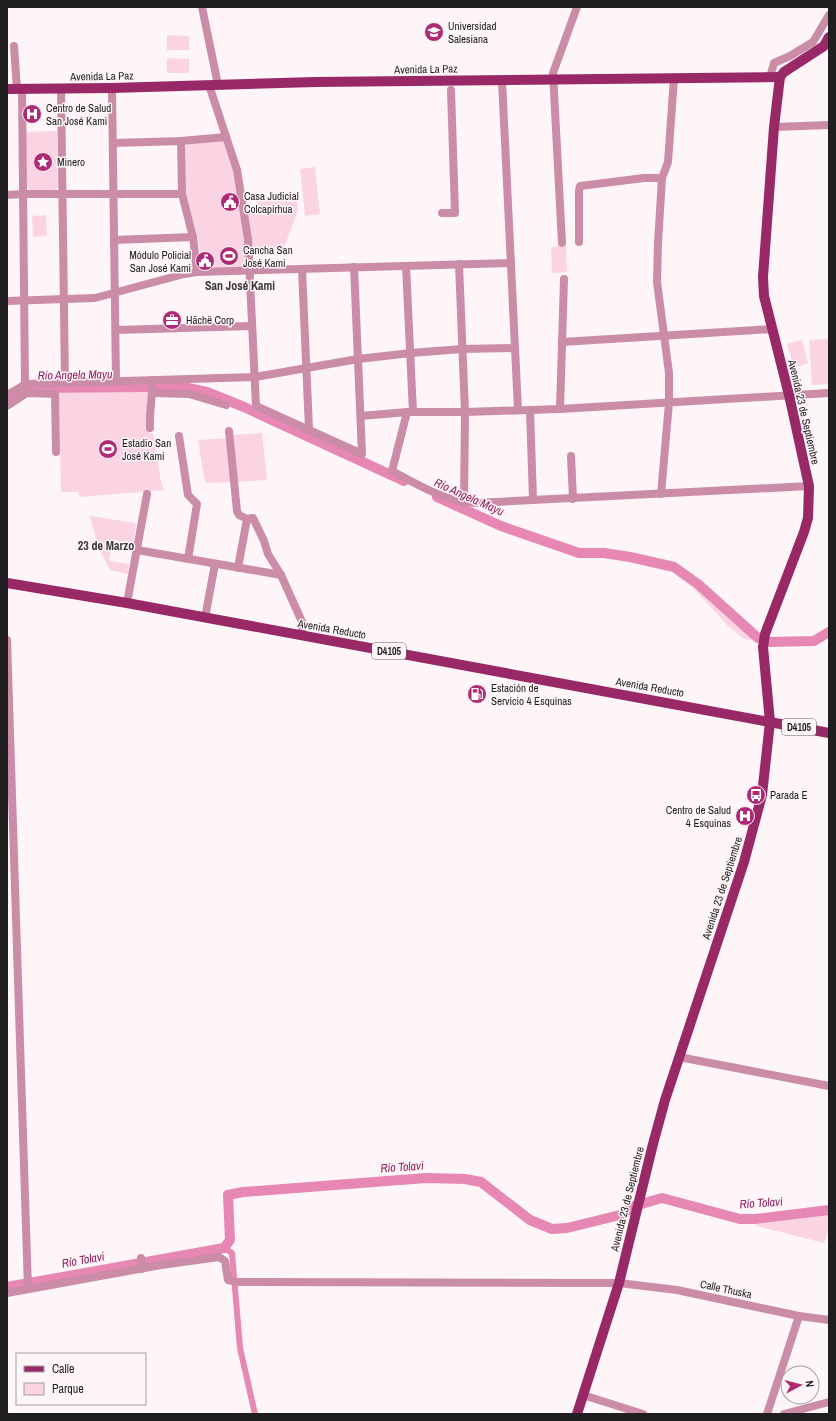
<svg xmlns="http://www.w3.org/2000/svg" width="836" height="1421" font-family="'Archivo Narrow',sans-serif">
  <rect width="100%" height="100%" fill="#fdf5f8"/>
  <g fill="#fbd4e4">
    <path d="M 167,35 L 189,36 L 189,50 L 167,50 Z"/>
    <path d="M 167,58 L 189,59 L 189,73 L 167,73 Z"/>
    <path d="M 57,131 L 58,187 L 54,191 L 30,191 L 27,186 L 26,132 Z"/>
    <path d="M 224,140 L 234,172 L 245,240 L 246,266 L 201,268 L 198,238 L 185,193 L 185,147 L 187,145 Z"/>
    <path d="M 315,167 L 320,214 L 305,216 L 300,169 Z"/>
    <path d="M 285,198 L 297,200 L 298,210 L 284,248 L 252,252 L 247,213 L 258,211 L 257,200 Z"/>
    <path d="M 46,215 L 47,236 L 33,237 L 32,216 Z"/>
    <path d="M 566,246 L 567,272 L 552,273 L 551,247 Z"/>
    <path d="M 829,339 L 829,384 L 812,385 L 809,340 Z"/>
    <path d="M 802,340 L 808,363 L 794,368 L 787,344 Z"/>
    <path d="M 150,383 L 148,403 L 149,433 L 153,433 L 161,482 L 164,490 L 80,497 L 78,492 L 61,492 L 59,404 L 56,392 L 51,390 L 50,385 Z"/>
    <path d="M 262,433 L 267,480 L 237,482 L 233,435 Z"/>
    <path d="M 227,438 L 231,482 L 205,483 L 198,440 Z"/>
    <path d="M 90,516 L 136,523 L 133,543 L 113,540 L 109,561 L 129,564 L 128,574 L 110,570 L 98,547 Z"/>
    <path d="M 673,573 C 691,577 707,596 720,608 C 733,620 745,631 758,641 L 744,639 L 728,626 L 694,589 Z"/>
    <path d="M 829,1215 L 829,1229 L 824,1243 L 753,1225 Z"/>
  </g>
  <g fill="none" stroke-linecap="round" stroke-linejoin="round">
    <path stroke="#e787b3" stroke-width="6" d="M 224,1248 L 232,1253 L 240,1348 L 255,1414"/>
    <g stroke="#e787b3" stroke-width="10">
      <path d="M 159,387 L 183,387 L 207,392 L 244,407 L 404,481"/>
      <path d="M 7,400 L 27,388 L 147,387"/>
      <path d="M 437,497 L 501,526 L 579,553 L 604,553 L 630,557 L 674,567 L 698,584 L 758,638"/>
      <path d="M 768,642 L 814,641 L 829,632"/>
      <path d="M 7,1287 L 224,1248 L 230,1240 L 228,1195 L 243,1192 L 426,1178 L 465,1179 L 481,1182 L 530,1220 L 552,1229 L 567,1228 L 624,1214 L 631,1207 L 662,1198 L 740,1219 L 756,1219 L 829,1210"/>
    </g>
    <g stroke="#cb8ca8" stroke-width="8">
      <path d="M 202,7 L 218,85"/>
      <path d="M 14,46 L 17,89"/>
      <path d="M 770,77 L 774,63 L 790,56 L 813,42 L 829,15"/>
      <path d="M 502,80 L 518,410"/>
      <path d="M 209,85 L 237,170 L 248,239 L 256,406 L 362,454 L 354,267"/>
      <path d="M 61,88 L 65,383"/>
      <path d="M 112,88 L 116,381"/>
      <path d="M 22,89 L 25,384"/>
      <path d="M 774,127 L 829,125"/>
      <path d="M 181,141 L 182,194 L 193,237 L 197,272"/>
      <path d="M 113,143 L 181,141 L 226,137"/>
      <path d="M 7,195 L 23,194 L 182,194"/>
      <path d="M 442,213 L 455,213 L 451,90"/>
      <path d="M 114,240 L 193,237"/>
      <path d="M 579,242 L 579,191 L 580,186 L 644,178 L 662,178"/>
      <path d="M 562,243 L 553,73 L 577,7"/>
      <path d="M 459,264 L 465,412 L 464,503"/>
      <path d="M 406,266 L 413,412"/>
      <path d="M 302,269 L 309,429"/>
      <path d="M 7,301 L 95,298 L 184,274 L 197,272 L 511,263"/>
      <path d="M 116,330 L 251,326"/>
      <path d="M 562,342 L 773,329"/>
      <path d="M 153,393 L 189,394 L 226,405"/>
      <path d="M 7,395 L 26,384 L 255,377 L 358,359 L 411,353 L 462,349 L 515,348"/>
      <path d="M 7,406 L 27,393 L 55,394 L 56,452"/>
      <path d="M 560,409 L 564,279"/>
      <path d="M 530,410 L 533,500"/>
      <path d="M 407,412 L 392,471 C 418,485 446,502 476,503 L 809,486"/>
      <path d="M 361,416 L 407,412 L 465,412 L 560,409 L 829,393"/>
      <path d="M 150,428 C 149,411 153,396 152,380"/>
      <path d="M 229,431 L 237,511 L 239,515 L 247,519 L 238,568"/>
      <path d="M 179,436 L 188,495 L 197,504 L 188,559"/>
      <path d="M 571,456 L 573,499"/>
      <path d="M 661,494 L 669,403 L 669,373 L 657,282 L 658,243 L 662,178 L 668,162 L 674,78"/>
      <path d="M 247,519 L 253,518 L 264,541 L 268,554 L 281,575 L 303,624 L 301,635"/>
      <path d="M 137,550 L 281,575"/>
      <path d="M 127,603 L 147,494"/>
      <path d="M 205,618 L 215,564"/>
      <path d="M 7,640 L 28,1289"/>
      <path d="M 679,1057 L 829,1086"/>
      <path d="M 141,1269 L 141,1258"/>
      <path d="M 7,1293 L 161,1265 L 219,1257 L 225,1261 L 228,1280 L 237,1282 L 619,1283 L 677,1290 L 799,1316 L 829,1320"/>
      <path d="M 583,1395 L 643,1414"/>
      <path d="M 767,1414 L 799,1316"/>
      <path d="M 784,1414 L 829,1402"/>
    </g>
    <g stroke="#992866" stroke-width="10">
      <path d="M 7,89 L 112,88 L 316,82 L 780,77"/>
      <path d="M 7,583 L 127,603 L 829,733"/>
      <path d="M 577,1414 L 619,1283 L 653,1144 L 665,1100 L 744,862 L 762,795 L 770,722 L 763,647 L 765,634 L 804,532 L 808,518 L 809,486 L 789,395 L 764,296 L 763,277 L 774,127 L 780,77 L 784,72 L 824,46 L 829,37"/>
    </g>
  </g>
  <defs>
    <g id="university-disc" transform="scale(1)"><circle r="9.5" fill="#ae2a74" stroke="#fdf5f8"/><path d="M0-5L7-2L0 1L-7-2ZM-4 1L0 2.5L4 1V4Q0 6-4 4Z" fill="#fff"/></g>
    <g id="hospital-disc" transform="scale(1)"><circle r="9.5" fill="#ae2a74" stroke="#fdf5f8"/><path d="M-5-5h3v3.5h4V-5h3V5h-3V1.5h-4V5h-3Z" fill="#fff"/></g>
    <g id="sight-disc" transform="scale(1)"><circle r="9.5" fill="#ae2a74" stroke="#fdf5f8"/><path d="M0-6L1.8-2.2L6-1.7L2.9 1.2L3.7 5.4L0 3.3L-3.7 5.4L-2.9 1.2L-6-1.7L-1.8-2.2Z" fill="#fff"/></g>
    <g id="civic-disc" transform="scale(1)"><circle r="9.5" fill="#ae2a74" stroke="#fdf5f8"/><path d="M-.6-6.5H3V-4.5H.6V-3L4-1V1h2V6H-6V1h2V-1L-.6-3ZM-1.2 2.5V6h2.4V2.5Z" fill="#fff"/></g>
    <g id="stadium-disc" transform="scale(1)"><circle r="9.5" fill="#ae2a74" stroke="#fdf5f8"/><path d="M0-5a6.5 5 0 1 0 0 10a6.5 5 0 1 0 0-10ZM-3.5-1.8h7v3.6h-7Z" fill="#fff"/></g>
    <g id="office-disc" transform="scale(1)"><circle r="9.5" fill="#ae2a74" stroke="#fdf5f8"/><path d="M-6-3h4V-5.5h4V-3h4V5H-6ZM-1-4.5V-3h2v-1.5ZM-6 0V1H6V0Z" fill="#fff"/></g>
    <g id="fuel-disc" transform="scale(1)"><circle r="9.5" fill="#ae2a74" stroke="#fdf5f8"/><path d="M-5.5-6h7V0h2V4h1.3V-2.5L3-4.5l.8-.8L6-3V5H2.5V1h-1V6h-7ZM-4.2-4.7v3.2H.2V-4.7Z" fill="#fff"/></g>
    <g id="bus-disc" transform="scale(1)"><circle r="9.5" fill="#ae2a74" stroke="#fdf5f8"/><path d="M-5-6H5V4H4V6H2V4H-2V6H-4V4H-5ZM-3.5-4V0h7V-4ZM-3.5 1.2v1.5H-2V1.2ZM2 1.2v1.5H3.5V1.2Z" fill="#fff"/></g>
  </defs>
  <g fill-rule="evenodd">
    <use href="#university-disc" x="434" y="32"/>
    <use href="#hospital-disc" x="32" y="114"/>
    <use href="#sight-disc" x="43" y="162"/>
    <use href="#civic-disc" x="230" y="202"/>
    <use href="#stadium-disc" x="229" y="256"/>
    <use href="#civic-disc" x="205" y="261"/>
    <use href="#office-disc" x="172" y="320"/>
    <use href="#stadium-disc" x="108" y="449"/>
    <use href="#fuel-disc" x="477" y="694"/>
    <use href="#bus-disc" x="756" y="795"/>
    <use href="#hospital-disc" x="745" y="816"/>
  </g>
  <g text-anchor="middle" stroke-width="3" stroke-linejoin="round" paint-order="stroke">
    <g fill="#fdf5f8" stroke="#635e60" stroke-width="1">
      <rect x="372" y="643" width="34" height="16" rx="3"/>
      <rect x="782" y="719" width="34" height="16" rx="3"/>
    </g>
    <g font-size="10" font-weight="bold" fill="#211e1f">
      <text x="389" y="655">D4105</text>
      <text x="799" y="731">D4105</text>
    </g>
    <g font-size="11" fill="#211e1f" stroke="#fdf5f8" text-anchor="start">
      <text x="448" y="30">Universidad<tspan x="448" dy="13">Salesiana</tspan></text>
      <text x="46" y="112">Centro de Salud<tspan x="46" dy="13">San José Kami</tspan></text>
      <text x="57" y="166">Minero</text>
      <text x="244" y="200">Casa Judicial<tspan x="244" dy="13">Colcapirhua</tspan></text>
      <text x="243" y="254">Cancha San<tspan x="243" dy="13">José Kami</tspan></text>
      <text x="191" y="259" text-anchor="end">Módulo Policial<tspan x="191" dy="13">San José Kami</tspan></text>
      <text x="186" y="324">Hächë Corp</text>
      <text x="122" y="447">Estadio San<tspan x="122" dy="13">José Kami</tspan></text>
      <text x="491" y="692">Estación de<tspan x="491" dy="13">Servicio 4 Esquinas</tspan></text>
      <text x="770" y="799">Parada E</text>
      <text x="731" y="814" text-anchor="end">Centro de Salud<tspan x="731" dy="13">4 Esquinas</tspan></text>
    </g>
    <g font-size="11" fill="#211e1f" stroke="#fdf5f8">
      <text transform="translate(426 69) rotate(-1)" y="4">Avenida La Paz</text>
      <text transform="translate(102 76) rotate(-1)" y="4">Avenida La Paz</text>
      <text transform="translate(804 412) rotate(77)" y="4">Avenida 23 de Septiembre</text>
      <text transform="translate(332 629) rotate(10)" y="4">Avenida Reducto</text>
      <text transform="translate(650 687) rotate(10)" y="4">Avenida Reducto</text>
      <text transform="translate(722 888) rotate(-72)" y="4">Avenida 23 de Septiembre</text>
      <text transform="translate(627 1199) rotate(-76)" y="4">Avenida 23 de Septiembre</text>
      <text transform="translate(726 1289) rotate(12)" y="4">Calle Thuska</text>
    </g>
    <g font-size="12" font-weight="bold" fill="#3b3538" stroke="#fdf5f8">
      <text x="240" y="290">San José Kami</text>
      <text x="106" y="550">23 de Marzo</text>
    </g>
    <g font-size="12" font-style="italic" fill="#912260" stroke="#fdf5f8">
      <text transform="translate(75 375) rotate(-1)" y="4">Río Angela Mayu</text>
      <text transform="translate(469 497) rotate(24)" y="4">Río Angela Mayu</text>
      <text transform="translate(402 1167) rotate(-4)" y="4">Río Tolavi</text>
      <text transform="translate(761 1203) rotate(-4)" y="4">Río Tolavi</text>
      <text transform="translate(83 1260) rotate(-10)" y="4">Río Tolavi</text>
    </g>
  </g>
  <rect width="836" height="1421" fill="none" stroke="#211e1f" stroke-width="16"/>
  <rect x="16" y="1353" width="130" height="52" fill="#fdf5f8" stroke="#a59fa1"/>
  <rect x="24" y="1366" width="20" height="6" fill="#992866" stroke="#a59fa1"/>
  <text x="52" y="1373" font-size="12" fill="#211e1f">Calle</text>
  <rect x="24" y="1383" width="20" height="12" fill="#fbd4e4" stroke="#a59fa1"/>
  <text x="52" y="1393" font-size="12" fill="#211e1f">Parque</text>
  <g transform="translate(800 1385) rotate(83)"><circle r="19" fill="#fdf5f8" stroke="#a59fa1"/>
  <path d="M0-3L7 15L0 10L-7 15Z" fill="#ae2a74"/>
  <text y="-6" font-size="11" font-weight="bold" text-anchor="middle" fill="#211e1f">N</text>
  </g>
</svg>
